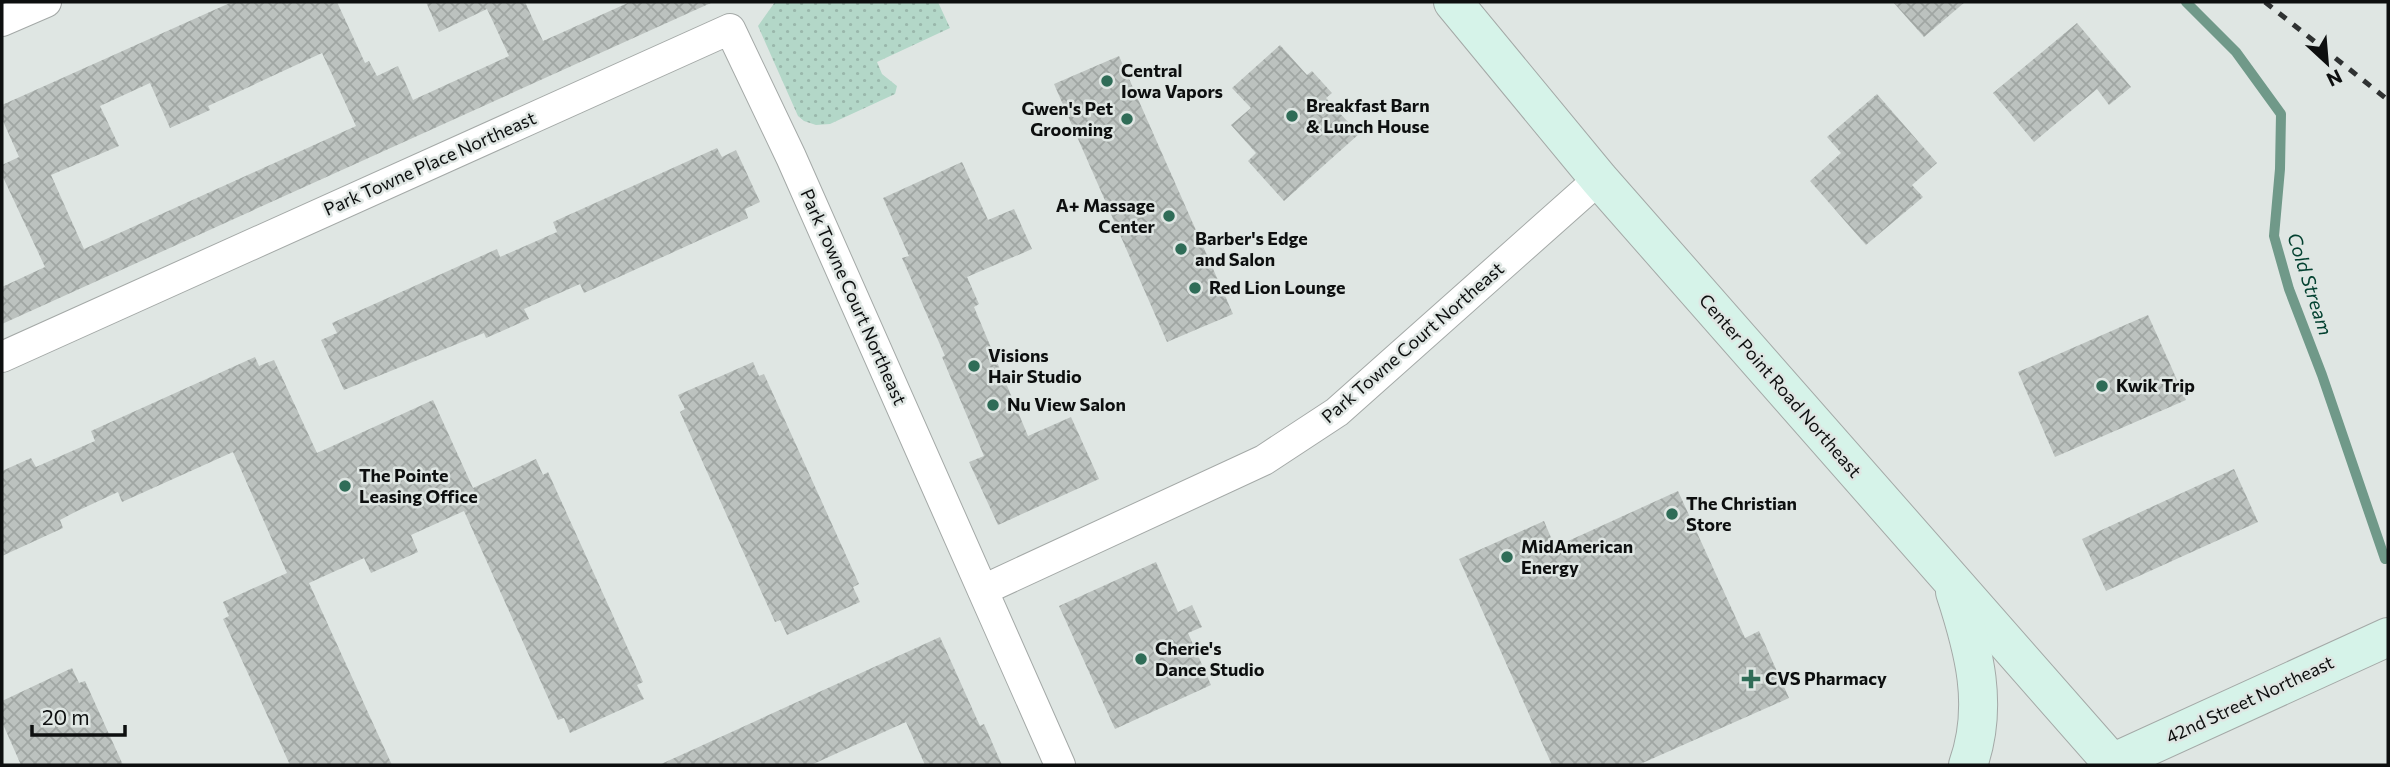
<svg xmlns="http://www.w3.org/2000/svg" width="2390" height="767" font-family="Commissioner,sans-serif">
  <defs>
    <pattern id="grass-dots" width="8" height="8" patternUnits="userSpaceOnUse" patternTransform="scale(1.75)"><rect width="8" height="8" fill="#b3d7c8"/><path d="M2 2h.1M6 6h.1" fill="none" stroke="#99b7ab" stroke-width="1.8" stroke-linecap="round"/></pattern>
    <pattern id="building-cross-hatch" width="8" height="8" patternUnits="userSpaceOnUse" patternTransform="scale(1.75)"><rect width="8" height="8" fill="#bcc2bf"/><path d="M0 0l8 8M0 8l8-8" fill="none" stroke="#a0a6a3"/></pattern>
  </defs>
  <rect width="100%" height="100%" fill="#dfe6e3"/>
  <path fill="url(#grass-dots)" d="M 775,2 L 938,2 L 950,28 L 877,62 L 882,74 L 897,86 L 895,94 L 830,124 L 816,125 L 804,121 L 798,116 L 758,26 Z"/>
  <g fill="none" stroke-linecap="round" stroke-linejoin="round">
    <path stroke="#709989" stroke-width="10" d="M 2186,2 L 2236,52 L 2281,114 L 2280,169 L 2274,236 L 2289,289 L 2322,375 L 2385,559"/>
  </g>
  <g fill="url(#building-cross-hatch)" fill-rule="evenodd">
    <path d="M 232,2 L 337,2 L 365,63 L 369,61 L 377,76 L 398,66 L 413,100 L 509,56 L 487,9 L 439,32 L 426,2 L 525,2 L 543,41 L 630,2 L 713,2 L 2,324 L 2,287 L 45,267 L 2,175 L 2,165 L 19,157 L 2,119 L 2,105 ZM 322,53 L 356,126 L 84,249 L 51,175 L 119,146 L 100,106 L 150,83 L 170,128 L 210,110 L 208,106 Z"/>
    <path d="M 1893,2 L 1965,2 L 1924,37 Z"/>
    <path d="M 2077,23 L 2131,87 L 2109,105 L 2097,89 L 2034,142 L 1993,93 Z"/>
    <path d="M 1280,45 L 1307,75 L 1312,71 L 1332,93 L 1326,98 L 1359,134 L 1284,201 L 1248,161 L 1256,153 L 1231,125 L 1251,108 L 1232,88 Z"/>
    <path d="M 1119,56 L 1233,314 L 1167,342 L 1054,84 Z"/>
    <path d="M 1877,94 L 1937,163 L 1912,185 L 1923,197 L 1866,245 L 1810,181 L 1841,153 L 1827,137 Z"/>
    <path d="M 717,148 L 722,157 L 736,150 L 760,202 L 745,209 L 748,218 L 584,293 L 580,284 L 524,309 L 529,319 L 486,338 L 484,333 L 344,390 L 321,340 L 337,333 L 332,323 L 497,249 L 500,257 L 557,232 L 553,222 Z"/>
    <path d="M 962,162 L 988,220 L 1014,209 L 1032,249 L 967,277 L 979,304 L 974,307 L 1028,436 L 1071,417 L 1099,479 L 998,525 L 969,462 L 984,456 L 942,357 L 945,356 L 902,258 L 909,256 L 883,198 Z"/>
    <path d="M 2148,315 L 2186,400 L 2055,457 L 2018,372 Z"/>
    <path d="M 255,357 L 259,366 L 274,360 L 317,453 L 433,400 L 473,488 L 536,459 L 543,475 L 548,472 L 643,682 L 637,685 L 644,699 L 570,733 L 564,718 L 558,720 L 464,511 L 411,535 L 418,552 L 371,573 L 364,558 L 309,583 L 392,765 L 290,765 L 223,619 L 229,616 L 223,602 L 287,573 L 233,452 L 122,502 L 118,492 L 75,512 L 60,520 L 63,528 L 2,556 L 2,471 L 31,458 L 36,467 L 72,451 L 95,441 L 91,431 Z"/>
    <path d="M 753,362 L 759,376 L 764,374 L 859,584 L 853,587 L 860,602 L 787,635 L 780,620 L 775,622 L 680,412 L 685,409 L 678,395 Z"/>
    <path d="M 2234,469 L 2258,522 L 2106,591 L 2082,539 Z"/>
    <path d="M 1678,491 L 1745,638 L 1759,631 L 1789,698 L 1638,765 L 1552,765 L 1459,559 L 1544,521 L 1555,547 Z"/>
    <path d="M 1156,562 L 1178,612 L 1192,605 L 1202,627 L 1188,633 L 1211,685 L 1115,729 L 1059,606 Z"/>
    <path d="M 940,637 L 980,726 L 984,724 L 1002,765 L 925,765 L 906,722 L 811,765 L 659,765 Z"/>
    <path d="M 72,668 L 79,683 L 85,681 L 123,765 L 21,765 L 2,722 L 2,701 Z"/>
  </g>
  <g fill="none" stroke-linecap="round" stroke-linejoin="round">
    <g stroke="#a4a9a7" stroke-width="32">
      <g id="minor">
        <path d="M 2,21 L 46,2"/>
        <path d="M 2,357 L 730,29 L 791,157 L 1060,765"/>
        <path d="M 983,590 L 1264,460 L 1337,412 L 1599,179"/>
      </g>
    </g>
    <g stroke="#a4a9a7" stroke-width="40">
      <g id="secondary">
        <path d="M 1453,2 L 1599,179 L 2114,765"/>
        <path d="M 1955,592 C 1974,650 1989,706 1968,765"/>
        <path d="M 2112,763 L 2388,637"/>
      </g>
    </g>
    <use href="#minor" stroke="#fff" stroke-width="30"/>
    <use href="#secondary" stroke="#d6f3e9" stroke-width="38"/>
    <path stroke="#2f3232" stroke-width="5" stroke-dasharray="9 9" stroke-linecap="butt" d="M 2265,2 L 2388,100"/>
  </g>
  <g fill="#2f6c57" stroke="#dfe6e3" stroke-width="2.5">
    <circle cx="1107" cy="81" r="7"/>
    <circle cx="1292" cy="116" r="7"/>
    <circle cx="1127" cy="119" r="7"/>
    <circle cx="1169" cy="216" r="7"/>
    <circle cx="1181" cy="249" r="7"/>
    <circle cx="1195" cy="288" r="7"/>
    <circle cx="974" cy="366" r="7"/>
    <circle cx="2102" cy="386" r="7"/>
    <circle cx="993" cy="405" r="7"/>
    <circle cx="345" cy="486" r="7"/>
    <circle cx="1672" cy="514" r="7"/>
    <circle cx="1507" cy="557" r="7"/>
    <circle cx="1141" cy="659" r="7"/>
    <path d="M1747.5 668.5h7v7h7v7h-7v7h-7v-7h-7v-7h7z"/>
  </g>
  <g text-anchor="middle" stroke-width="5" stroke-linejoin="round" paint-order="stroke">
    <g font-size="18" font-weight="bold" fill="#0d0f0f" stroke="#dfe6e3" text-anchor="start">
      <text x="1121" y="77">Central<tspan x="1121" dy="21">Iowa Vapors</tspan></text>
      <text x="1306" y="112">Breakfast Barn<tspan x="1306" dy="21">&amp; Lunch House</tspan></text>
      <text x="1113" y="115" text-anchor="end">Gwen's Pet<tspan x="1113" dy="21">Grooming</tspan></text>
      <text x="1155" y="212" text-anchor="end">A+ Massage<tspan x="1155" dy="21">Center</tspan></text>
      <text x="1195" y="245">Barber's Edge<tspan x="1195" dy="21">and Salon</tspan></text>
      <text x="1209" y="294">Red Lion Lounge</text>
      <text x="988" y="362">Visions<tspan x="988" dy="21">Hair Studio</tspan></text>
      <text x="2116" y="392">Kwik Trip</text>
      <text x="1007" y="411">Nu View Salon</text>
      <text x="359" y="482">The Pointe<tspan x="359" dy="21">Leasing Office</tspan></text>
      <text x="1686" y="510">The Christian<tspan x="1686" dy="21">Store</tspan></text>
      <text x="1521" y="553">MidAmerican<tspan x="1521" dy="21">Energy</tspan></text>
      <text x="1155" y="655">Cherie's<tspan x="1155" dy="21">Dance Studio</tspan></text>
      <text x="1765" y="685">CVS Pharmacy</text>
    </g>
    <g font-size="18" fill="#0d0f0f" stroke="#dfe6e3">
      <text transform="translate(430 164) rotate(-24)" y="6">Park Towne Place Northeast</text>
      <text transform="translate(853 297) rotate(66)" y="6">Park Towne Court Northeast</text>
      <text transform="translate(1413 343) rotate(-41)" y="6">Park Towne Court Northeast</text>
      <text transform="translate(1780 386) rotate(49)" y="6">Center Point Road Northeast</text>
      <text transform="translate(2250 700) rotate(-25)" y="6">42nd Street Northeast</text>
    </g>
    <g font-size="19" font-style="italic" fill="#034130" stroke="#dfe6e3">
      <text transform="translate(2310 284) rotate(72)" y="7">Cold Stream</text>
    </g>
  </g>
  <rect width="2390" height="767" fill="none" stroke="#0d0f0f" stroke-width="7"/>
  <g transform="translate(2327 63) rotate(154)" stroke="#dfe6e3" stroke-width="5" paint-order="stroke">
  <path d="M0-5L12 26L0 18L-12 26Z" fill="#0d0f0f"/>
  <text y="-10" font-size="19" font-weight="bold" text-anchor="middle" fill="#0d0f0f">N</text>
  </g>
  <path d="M32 725v10h93v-10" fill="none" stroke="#0d0f0f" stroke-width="3.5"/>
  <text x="42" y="725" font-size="21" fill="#0d0f0f" stroke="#dfe6e3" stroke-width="5" paint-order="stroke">20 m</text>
</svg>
